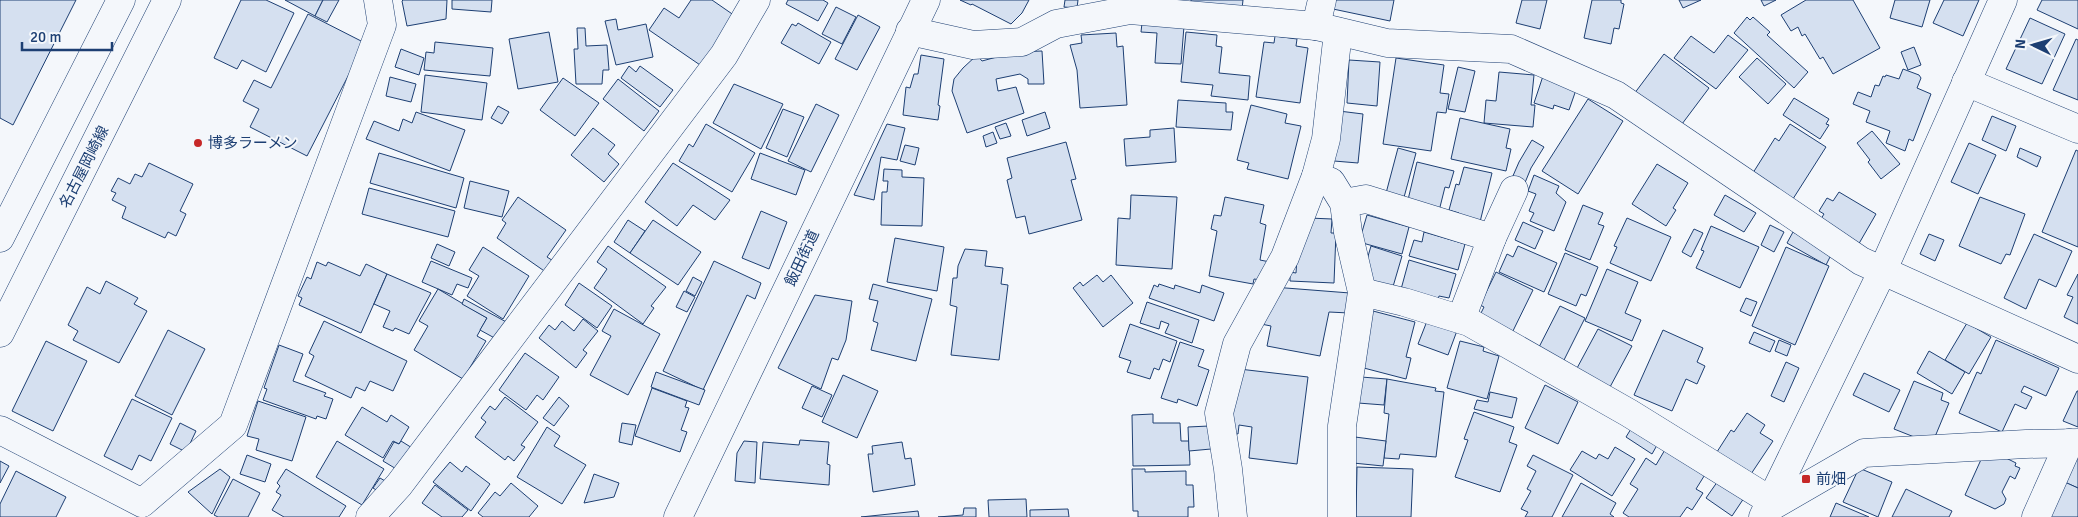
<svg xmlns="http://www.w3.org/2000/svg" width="2078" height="517" font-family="Signika,'Noto Sans JP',sans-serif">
  <rect width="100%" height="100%" fill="#f4f7fb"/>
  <g fill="#d5e0f0" stroke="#1d3f73">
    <path d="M 0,0 L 76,0 L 13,125 L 0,118 Z"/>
    <path d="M 241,0 L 266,0 L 294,13 L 266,72 L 242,60 L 237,69 L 214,58 Z"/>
    <path d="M 285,0 L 323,0 L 315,16 Z"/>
    <path d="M 323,0 L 339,0 L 327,22 L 315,16 Z"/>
    <path d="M 403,0 L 447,0 L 446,19 L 407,26 L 402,1 Z"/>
    <path d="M 452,0 L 492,0 L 491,12 L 452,9 Z"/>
    <path d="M 691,0 L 712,0 L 738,18 L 703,67 L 649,30 L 664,8 L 679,18 Z"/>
    <path d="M 788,0 L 823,0 L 828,3 L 818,21 L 786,4 Z"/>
    <path d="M 960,0 L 1029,0 L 1022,13 L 1011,24 L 972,4 L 971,5 Z"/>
    <path d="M 1065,0 L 1078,0 L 1077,8 L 1064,7 Z"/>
    <path d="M 1191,0 L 1243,0 L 1242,9 L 1191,3 Z"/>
    <path d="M 1335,0 L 1394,0 L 1390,21 L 1333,9 Z"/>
    <path d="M 1522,0 L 1547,0 L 1540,29 L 1516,23 Z"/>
    <path d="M 1592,0 L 1621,0 L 1621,3 L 1624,4 L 1619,29 L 1614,28 L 1611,44 L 1584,38 Z"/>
    <path d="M 1679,0 L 1701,0 L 1683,8 Z"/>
    <path d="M 1761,0 L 1776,0 L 1764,6 Z"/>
    <path d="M 1806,0 L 1853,0 L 1880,48 L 1833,74 L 1823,57 L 1820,59 L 1805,34 L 1802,36 L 1798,27 L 1791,31 L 1781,15 Z"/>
    <path d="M 1895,0 L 1930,0 L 1922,27 L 1890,18 Z"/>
    <path d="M 1944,0 L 1979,0 L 1963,36 L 1933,23 Z"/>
    <path d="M 2042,0 L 2078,0 L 2078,29 L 2037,10 Z"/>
    <path d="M 836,7 L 856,17 L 842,44 L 822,34 Z"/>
    <path d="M 308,14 L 365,43 L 307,156 L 250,127 L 259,109 L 243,101 L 254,80 L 271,88 Z"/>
    <path d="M 858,15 L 880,27 L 857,70 L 835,59 Z"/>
    <path d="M 1747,17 L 1750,20 L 1753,17 L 1770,32 L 1767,35 L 1808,72 L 1794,88 L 1734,33 Z"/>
    <path d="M 2030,18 L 2065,34 L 2042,84 L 2006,69 Z"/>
    <path d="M 616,19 L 618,30 L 646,24 L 653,57 L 616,65 L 605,21 Z"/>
    <path d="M 798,23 L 831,42 L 819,64 L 781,43 L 792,24 L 796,26 Z"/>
    <path d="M 1142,23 L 1184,26 L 1181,64 L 1155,63 L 1157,33 L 1141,32 Z"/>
    <path d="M 577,28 L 585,28 L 586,46 L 607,45 L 609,70 L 603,70 L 602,84 L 576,84 L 574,49 L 578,49 Z"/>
    <path d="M 549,32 L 558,82 L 518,89 L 509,39 Z"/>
    <path d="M 1186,32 L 1217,35 L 1216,46 L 1222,47 L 1219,73 L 1250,76 L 1248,100 L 1211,96 L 1213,85 L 1181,82 Z"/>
    <path d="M 1116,33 L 1117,47 L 1123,46 L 1127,105 L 1080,108 L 1077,70 L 1070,45 L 1082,43 L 1081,35 Z"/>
    <path d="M 1728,35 L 1748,50 L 1716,89 L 1674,58 L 1691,36 L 1714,53 Z"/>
    <path d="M 1275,36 L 1297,39 L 1296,46 L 1308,48 L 1300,103 L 1256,97 L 1264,42 L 1274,43 Z"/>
    <path d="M 2076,39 L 2078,40 L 2078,100 L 2053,90 Z"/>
    <path d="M 435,42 L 493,48 L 490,76 L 424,70 L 426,52 L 434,53 Z"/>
    <path d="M 1914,47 L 1921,65 L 1908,70 L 1901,52 Z"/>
    <path d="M 401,49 L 424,58 L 419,75 L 395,67 Z"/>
    <path d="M 1042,51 L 1044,84 L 1028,84 L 1028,79 L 1020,74 L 996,79 L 998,91 L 1016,87 L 1024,113 L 967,133 L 952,91 L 954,79 L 963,68 L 977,55 L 982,61 L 1015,52 Z"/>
    <path d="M 1664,54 L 1709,88 L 1676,132 L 1631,98 Z"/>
    <path d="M 921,55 L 944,59 L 938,105 L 940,106 L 938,120 L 903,115 L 906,87 L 910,88 L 914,74 L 918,74 Z"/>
    <path d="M 1396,58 L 1444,65 L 1440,93 L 1449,94 L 1446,113 L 1437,112 L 1431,151 L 1383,144 Z"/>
    <path d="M 1757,58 L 1786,84 L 1768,104 L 1739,77 Z"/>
    <path d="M 1349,60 L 1380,62 L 1377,106 L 1347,103 Z"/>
    <path d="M 629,66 L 636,72 L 640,66 L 673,90 L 660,107 L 621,78 Z"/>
    <path d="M 1458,67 L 1475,71 L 1465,112 L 1448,109 Z"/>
    <path d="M 1903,69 L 1919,75 L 1921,78 L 1917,88 L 1931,94 L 1913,141 L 1909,139 L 1905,151 L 1886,143 L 1890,131 L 1866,122 L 1870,111 L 1853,104 L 1858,92 L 1871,97 L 1875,85 L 1879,86 L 1883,76 L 1885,77 L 1886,75 L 1899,79 Z"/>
    <path d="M 1499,72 L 1534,75 L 1531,105 L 1535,105 L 1533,127 L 1484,123 L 1486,100 L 1496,101 Z"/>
    <path d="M 425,75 L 487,83 L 482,120 L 421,112 Z"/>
    <path d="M 1543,76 L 1577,87 L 1569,110 L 1554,105 L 1553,109 L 1534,103 Z"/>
    <path d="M 390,77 L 416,84 L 411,102 L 386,96 Z"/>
    <path d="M 563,78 L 599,103 L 575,136 L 540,110 Z"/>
    <path d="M 618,79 L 659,111 L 644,131 L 603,99 Z"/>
    <path d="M 734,84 L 783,104 L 761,149 L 713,123 Z"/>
    <path d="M 1794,98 L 1829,119 L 1826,124 L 1829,125 L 1820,139 L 1783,115 Z"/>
    <path d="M 1588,99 L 1623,121 L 1578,194 L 1542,171 Z"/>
    <path d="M 1178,100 L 1226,103 L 1226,112 L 1233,112 L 1231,130 L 1176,127 Z"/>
    <path d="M 816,104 L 839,115 L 811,172 L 788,161 Z"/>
    <path d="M 1251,105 L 1287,114 L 1285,123 L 1301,126 L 1288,179 L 1247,169 L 1249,163 L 1237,160 Z"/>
    <path d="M 498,106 L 509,112 L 502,124 L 491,118 Z"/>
    <path d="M 783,109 L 804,117 L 787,157 L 766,148 Z"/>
    <path d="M 1339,111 L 1363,114 L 1358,163 L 1334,161 Z"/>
    <path d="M 416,112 L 465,130 L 450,171 L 366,139 L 374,121 L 399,131 L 403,119 L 412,123 Z"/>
    <path d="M 1045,112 L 1050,128 L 1027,136 L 1022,120 Z"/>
    <path d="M 1992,116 L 2016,126 L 2006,151 L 1982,140 Z"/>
    <path d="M 1460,118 L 1510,129 L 1506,148 L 1511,149 L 1506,171 L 1451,159 Z"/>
    <path d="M 1006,123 L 1011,136 L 1000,139 L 995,127 Z"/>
    <path d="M 706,124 L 755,153 L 732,192 L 679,161 L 689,144 L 693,147 Z"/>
    <path d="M 887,124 L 905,128 L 897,160 L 881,157 L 874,200 L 854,195 Z"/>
    <path d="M 1790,124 L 1826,147 L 1791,202 L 1751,176 L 1775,138 L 1779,141 Z"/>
    <path d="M 593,128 L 615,145 L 608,154 L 619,164 L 604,182 L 571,155 Z"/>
    <path d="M 1174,128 L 1176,162 L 1126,166 L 1124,139 L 1150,137 L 1150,130 Z"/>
    <path d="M 1872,131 L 1900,164 L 1881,179 L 1868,162 L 1870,160 L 1857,143 Z"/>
    <path d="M 993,132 L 997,143 L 986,147 L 983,136 Z"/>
    <path d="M 1532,140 L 1544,147 L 1531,168 L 1522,190 L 1509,185 L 1519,162 Z"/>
    <path d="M 1066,142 L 1076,179 L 1071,180 L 1082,220 L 1029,234 L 1025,216 L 1016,218 L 1007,180 L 1012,178 L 1007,158 Z"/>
    <path d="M 1969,143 L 1996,155 L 1978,194 L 1951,182 Z"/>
    <path d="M 905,145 L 919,148 L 915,165 L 900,161 Z"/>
    <path d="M 1398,148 L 1416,153 L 1403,201 L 1385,197 Z"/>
    <path d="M 2020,148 L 2041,157 L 2037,167 L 2017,157 Z"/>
    <path d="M 2076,150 L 2078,151 L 2078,247 L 2042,232 Z"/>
    <path d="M 379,153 L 464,178 L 456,208 L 370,183 Z"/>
    <path d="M 760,153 L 805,170 L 796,195 L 751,179 Z"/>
    <path d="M 1417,162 L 1454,171 L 1449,188 L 1445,187 L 1439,211 L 1407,204 Z"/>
    <path d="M 149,163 L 193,184 L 180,211 L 186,214 L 176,236 L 168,232 L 165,238 L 122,218 L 126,207 L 112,200 L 116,193 L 111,191 L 118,178 L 130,184 L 135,174 L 142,177 Z"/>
    <path d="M 673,163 L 730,200 L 715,220 L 693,205 L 677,226 L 645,202 Z"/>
    <path d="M 1657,164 L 1688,183 L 1673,208 L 1676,210 L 1666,226 L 1632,204 Z"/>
    <path d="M 1464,167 L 1492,173 L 1480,222 L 1458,217 L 1459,213 L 1449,210 L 1456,184 L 1459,185 Z"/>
    <path d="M 884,169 L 902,170 L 902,177 L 924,178 L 922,226 L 881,225 L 882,192 L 887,192 L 888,181 L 883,181 Z"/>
    <path d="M 1534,175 L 1559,186 L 1556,193 L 1566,202 L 1554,231 L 1530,221 L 1534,213 L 1529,211 L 1536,194 L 1528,191 Z"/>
    <path d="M 470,181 L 509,191 L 502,217 L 464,208 Z"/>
    <path d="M 369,188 L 455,211 L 448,237 L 362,214 Z"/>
    <path d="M 1839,192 L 1876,214 L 1857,247 L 1819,222 L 1824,214 L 1819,211 L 1827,198 L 1833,201 Z"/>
    <path d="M 1131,195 L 1177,197 L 1172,269 L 1116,265 L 1118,218 L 1130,219 Z"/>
    <path d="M 1725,195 L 1756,213 L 1744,232 L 1714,215 Z"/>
    <path d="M 518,197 L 566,230 L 547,257 L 558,264 L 550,275 L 497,238 L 506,223 L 502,220 Z"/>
    <path d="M 1225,197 L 1264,205 L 1260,223 L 1266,225 L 1260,260 L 1270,262 L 1267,281 L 1254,279 L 1253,284 L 1209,276 L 1217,231 L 1211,229 L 1214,215 L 1221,216 Z"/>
    <path d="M 1980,197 L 2025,214 L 2010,255 L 2006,254 L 2001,264 L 1959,246 Z"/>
    <path d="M 1583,205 L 1603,213 L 1598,224 L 1604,226 L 1590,260 L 1565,250 Z"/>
    <path d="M 761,211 L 787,222 L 769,269 L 742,258 Z"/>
    <path d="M 1367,215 L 1409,227 L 1402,254 L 1359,242 Z"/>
    <path d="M 1309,218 L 1332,219 L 1331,233 L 1336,233 L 1334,283 L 1290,281 L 1290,272 L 1296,273 L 1298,243 Z"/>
    <path d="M 1627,218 L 1671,237 L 1651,281 L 1610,263 L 1617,247 L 1614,246 Z"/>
    <path d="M 628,220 L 645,231 L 630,253 L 614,242 Z"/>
    <path d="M 653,220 L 701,252 L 678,285 L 630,253 Z"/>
    <path d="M 1523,222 L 1543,231 L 1535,249 L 1515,240 Z"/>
    <path d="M 1770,225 L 1784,232 L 1774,252 L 1761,245 Z"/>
    <path d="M 1711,226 L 1759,247 L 1740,288 L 1696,268 L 1704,251 L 1701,250 Z"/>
    <path d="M 1694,229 L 1703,233 L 1691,257 L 1682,252 Z"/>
    <path d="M 1424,232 L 1465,244 L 1458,270 L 1409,256 L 1414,240 L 1422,242 Z"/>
    <path d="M 1793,232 L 1832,253 L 1826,265 L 1787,243 Z"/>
    <path d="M 1929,234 L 1944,240 L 1935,261 L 1920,254 Z"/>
    <path d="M 2034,234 L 2072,251 L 2056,287 L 2039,279 L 2026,309 L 2004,298 Z"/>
    <path d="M 895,238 L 944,247 L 937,291 L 887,282 Z"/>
    <path d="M 437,244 L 455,252 L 449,266 L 431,258 Z"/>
    <path d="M 608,246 L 666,287 L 651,306 L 654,308 L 643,324 L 594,288 L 607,269 L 597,262 Z"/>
    <path d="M 1371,246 L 1402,256 L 1392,290 L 1366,282 L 1364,270 Z"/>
    <path d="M 1518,246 L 1557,263 L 1544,292 L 1499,272 L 1507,254 L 1513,257 Z"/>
    <path d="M 483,247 L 529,276 L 503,319 L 467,296 L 479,276 L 469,270 Z"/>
    <path d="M 1786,247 L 1829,266 L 1795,345 L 1752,326 Z"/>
    <path d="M 965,249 L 987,251 L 985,266 L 1003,268 L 1001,284 L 1008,285 L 999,360 L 951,355 L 957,307 L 950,305 L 953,278 L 957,278 L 958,266 Z"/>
    <path d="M 1565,253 L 1598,267 L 1586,296 L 1581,294 L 1576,306 L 1548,294 Z"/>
    <path d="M 1409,260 L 1456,274 L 1449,298 L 1439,296 L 1437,303 L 1400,293 Z"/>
    <path d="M 431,261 L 472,278 L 468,288 L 457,284 L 452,295 L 422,282 Z"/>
    <path d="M 714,261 L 761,283 L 755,299 L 747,295 L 703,390 L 663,371 Z"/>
    <path d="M 317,262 L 326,266 L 328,262 L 360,276 L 366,264 L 387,274 L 361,333 L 299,305 L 302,298 L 298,296 L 307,277 L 311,279 Z"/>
    <path d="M 1607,269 L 1638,282 L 1625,313 L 1641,320 L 1632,341 L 1585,321 Z"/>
    <path d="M 1496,272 L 1533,290 L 1510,337 L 1477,321 L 1484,307 L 1480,305 Z"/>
    <path d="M 387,274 L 431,293 L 409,334 L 395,328 L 393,331 L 383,327 L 390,311 L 374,304 Z"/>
    <path d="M 2078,274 L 2078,324 L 2064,317 L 2073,297 L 2067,295 Z"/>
    <path d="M 1097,275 L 1103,282 L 1111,275 L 1133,303 L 1103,327 L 1073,288 L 1080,282 L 1083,286 Z"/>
    <path d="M 693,277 L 702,282 L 695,296 L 686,291 Z"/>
    <path d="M 106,281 L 138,298 L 134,304 L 147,311 L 119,363 L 73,340 L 78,331 L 68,325 L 87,287 L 100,294 Z"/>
    <path d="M 579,283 L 612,306 L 597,328 L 565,305 Z"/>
    <path d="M 873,284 L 932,299 L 916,361 L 871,350 L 878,323 L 873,321 L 878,301 L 869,299 Z"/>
    <path d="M 1159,284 L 1174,289 L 1175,285 L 1200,293 L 1202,285 L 1224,293 L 1214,321 L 1149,298 L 1154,285 L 1158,287 Z"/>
    <path d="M 1273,287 L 1350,293 L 1349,313 L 1329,312 L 1320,356 L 1267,346 L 1271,326 L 1256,323 Z"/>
    <path d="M 438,289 L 487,318 L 477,336 L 486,341 L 463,379 L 414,350 L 428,326 L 419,321 Z"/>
    <path d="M 684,291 L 695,297 L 687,312 L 676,307 Z"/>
    <path d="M 815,295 L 852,301 L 846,340 L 838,360 L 832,358 L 821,389 L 778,368 Z"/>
    <path d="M 1746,298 L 1757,302 L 1751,316 L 1740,311 Z"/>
    <path d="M 464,299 L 510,324 L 500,341 L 480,330 L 487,318 L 462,304 Z"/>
    <path d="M 1147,302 L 1199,320 L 1192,343 L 1165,333 L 1169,324 L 1161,321 L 1159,329 L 1140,323 Z"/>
    <path d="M 1560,306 L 1585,318 L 1561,366 L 1536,353 Z"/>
    <path d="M 614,309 L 660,334 L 628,395 L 590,375 L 611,336 L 602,331 Z"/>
    <path d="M 1373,311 L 1415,322 L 1406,357 L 1411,358 L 1406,379 L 1360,367 Z"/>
    <path d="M 1429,316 L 1458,328 L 1448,355 L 1418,344 Z"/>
    <path d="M 583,319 L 598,331 L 583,350 L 587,353 L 576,368 L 539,338 L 549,325 L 555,330 L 562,321 L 574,331 Z"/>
    <path d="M 324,321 L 407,361 L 393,391 L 370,381 L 365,391 L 356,387 L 351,398 L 305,376 L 314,356 L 309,353 Z"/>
    <path d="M 1967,323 L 1991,337 L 1969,374 L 1945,360 Z"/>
    <path d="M 1130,324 L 1177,341 L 1170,362 L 1163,359 L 1159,370 L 1154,368 L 1150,379 L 1127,372 L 1131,361 L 1119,357 Z"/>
    <path d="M 1598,329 L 1632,346 L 1610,387 L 1576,370 Z"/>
    <path d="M 168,330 L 205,349 L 172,415 L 135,396 Z"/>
    <path d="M 1663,330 L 1703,348 L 1697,362 L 1705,366 L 1697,384 L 1686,379 L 1672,411 L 1634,395 Z"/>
    <path d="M 1754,332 L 1775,341 L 1770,352 L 1749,343 Z"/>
    <path d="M 1779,340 L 1791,345 L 1787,356 L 1775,351 Z"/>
    <path d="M 1996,340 L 2059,368 L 2046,396 L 2024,386 L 2021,392 L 2032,397 L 2026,409 L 2015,404 L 2002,432 L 1959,413 L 1977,372 L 1981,374 Z"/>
    <path d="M 46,341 L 87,361 L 53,431 L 12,411 Z"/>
    <path d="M 1460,341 L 1484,347 L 1483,351 L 1499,356 L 1487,399 L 1447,388 Z"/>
    <path d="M 1180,342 L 1204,350 L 1198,366 L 1209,370 L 1197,406 L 1178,399 L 1177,403 L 1161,398 Z"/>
    <path d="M 279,345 L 303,354 L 293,381 L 326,393 L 324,396 L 333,399 L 326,419 L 317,416 L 316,419 L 263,400 L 267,389 L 264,388 Z"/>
    <path d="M 1929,351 L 1965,372 L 1952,394 L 1917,373 Z"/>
    <path d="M 525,353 L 559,377 L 543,400 L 537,395 L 526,410 L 499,390 Z"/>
    <path d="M 1786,362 L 1799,368 L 1784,402 L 1771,396 Z"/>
    <path d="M 1239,369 L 1308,377 L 1297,464 L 1249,458 L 1252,427 L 1239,425 L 1238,434 L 1227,432 Z"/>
    <path d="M 656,372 L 705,390 L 699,405 L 651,387 Z"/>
    <path d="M 1864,373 L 1900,390 L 1889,412 L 1853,395 Z"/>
    <path d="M 843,375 L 878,391 L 857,438 L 822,422 Z"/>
    <path d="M 1361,377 L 1387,379 L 1384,405 L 1358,403 Z"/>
    <path d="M 1387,379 L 1436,388 L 1435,391 L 1444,392 L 1436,457 L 1400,454 L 1399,459 L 1384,458 L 1389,414 L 1384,413 Z"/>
    <path d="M 1914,381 L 1943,393 L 1941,400 L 1949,403 L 1932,444 L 1894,429 Z"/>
    <path d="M 1545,385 L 1578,402 L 1558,444 L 1525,428 Z"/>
    <path d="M 812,386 L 832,395 L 822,417 L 802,408 Z"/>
    <path d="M 652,388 L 687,401 L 685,407 L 689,408 L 681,430 L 687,432 L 680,452 L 635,436 Z"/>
    <path d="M 2077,391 L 2078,391 L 2078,427 L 2063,421 Z"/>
    <path d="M 1490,392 L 1517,398 L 1512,418 L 1474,409 L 1477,400 L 1488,402 Z"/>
    <path d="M 505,397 L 538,422 L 521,445 L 525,447 L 514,461 L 508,456 L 505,460 L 475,437 L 486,422 L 481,418 L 490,406 L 495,410 Z"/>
    <path d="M 559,397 L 569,406 L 554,426 L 543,418 Z"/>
    <path d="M 132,399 L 172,418 L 151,461 L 139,455 L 132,470 L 104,456 Z"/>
    <path d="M 258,401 L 306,417 L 292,461 L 256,450 L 259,439 L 247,436 Z"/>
    <path d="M 362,407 L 387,422 L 391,415 L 409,427 L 399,444 L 393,441 L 383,458 L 345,435 Z"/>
    <path d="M 1474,412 L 1514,427 L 1509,442 L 1517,445 L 1500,492 L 1455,477 L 1468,440 L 1464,439 Z"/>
    <path d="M 1747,413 L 1765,425 L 1760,433 L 1773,441 L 1749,477 L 1715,455 L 1731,430 L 1734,432 Z"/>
    <path d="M 1153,414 L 1153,423 L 1180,423 L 1181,441 L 1189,441 L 1190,465 L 1133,466 L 1132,415 Z"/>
    <path d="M 180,423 L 196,431 L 186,452 L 170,444 Z"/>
    <path d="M 622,423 L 636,425 L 632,445 L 619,442 Z"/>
    <path d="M 1634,424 L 1660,440 L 1652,454 L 1626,437 Z"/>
    <path d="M 1209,426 L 1211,449 L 1189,451 L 1188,427 Z"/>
    <path d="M 547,427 L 560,436 L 554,446 L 586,465 L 562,504 L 517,477 Z"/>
    <path d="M 1355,437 L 1386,441 L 1383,466 L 1353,463 Z"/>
    <path d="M 800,440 L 829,442 L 827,464 L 830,465 L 829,485 L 760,479 L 763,442 L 799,445 Z"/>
    <path d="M 337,441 L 384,469 L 362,505 L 316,477 Z"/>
    <path d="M 401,441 L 417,451 L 403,473 L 383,461 L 394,442 L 399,444 Z"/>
    <path d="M 744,441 L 757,442 L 755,483 L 735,481 L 737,453 Z"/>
    <path d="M 902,442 L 905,459 L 911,458 L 915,485 L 873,492 L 868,454 L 873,454 L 872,446 Z"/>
    <path d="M 1615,447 L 1635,459 L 1612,496 L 1570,470 L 1582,451 L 1596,459 L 1599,454 L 1608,459 Z"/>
    <path d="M 1666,448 L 1706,473 L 1696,489 L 1703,493 L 1692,510 L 1687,507 L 1680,517 L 1629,517 L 1623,513 L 1638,489 L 1630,484 L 1646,458 L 1656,465 Z"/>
    <path d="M 1984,453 L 1998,454 L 2016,463 L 2015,466 L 2020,468 L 2015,479 L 2010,476 L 2002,492 L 2006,499 L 2004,504 L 1995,509 L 1965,495 Z"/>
    <path d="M 247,455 L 271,464 L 265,482 L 240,474 Z"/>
    <path d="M 1533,455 L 1573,475 L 1552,517 L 1525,517 L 1528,512 L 1521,509 L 1531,491 L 1527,489 L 1536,471 L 1527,466 Z"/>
    <path d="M 2078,455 L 2078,488 L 2062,481 Z"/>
    <path d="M 0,461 L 9,466 L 0,483 Z"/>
    <path d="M 450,462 L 462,472 L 466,466 L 490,484 L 471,511 L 433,482 Z"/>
    <path d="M 1357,467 L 1413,469 L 1411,517 L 1356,517 Z"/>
    <path d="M 1859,468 L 1892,482 L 1878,517 L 1843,502 Z"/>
    <path d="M 220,469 L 230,477 L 212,514 L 188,492 Z"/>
    <path d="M 286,469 L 346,506 L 339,517 L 284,517 L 272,510 L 281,495 L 276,492 L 280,486 L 277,483 Z"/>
    <path d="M 1132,469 L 1145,469 L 1145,472 L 1186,471 L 1186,485 L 1193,485 L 1194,507 L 1188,507 L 1188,517 L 1138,517 L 1138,511 L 1133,511 Z"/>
    <path d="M 16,471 L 66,497 L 56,517 L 0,517 L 0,504 Z"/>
    <path d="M 594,474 L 619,483 L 614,497 L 584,503 Z"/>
    <path d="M 380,478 L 392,485 L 386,496 L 373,488 Z"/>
    <path d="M 1720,478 L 1746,495 L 1732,516 L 1706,498 Z"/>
    <path d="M 233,479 L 260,493 L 248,517 L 218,517 L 214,515 Z"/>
    <path d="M 2058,479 L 2078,488 L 2078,517 L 2048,517 Z"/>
    <path d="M 511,483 L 538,506 L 529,517 L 483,517 L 478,513 L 495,492 L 500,496 Z"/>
    <path d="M 1581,483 L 1616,503 L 1610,514 L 1614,517 L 1562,517 Z"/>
    <path d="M 435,485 L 468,510 L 462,517 L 442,517 L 422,503 Z"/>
    <path d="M 1906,489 L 1952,511 L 1949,517 L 1892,517 Z"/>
    <path d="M 1026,499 L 1027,517 L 989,517 L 988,500 Z"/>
    <path d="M 1836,503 L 1869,517 L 1830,517 Z"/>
    <path d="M 964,508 L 976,508 L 976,517 L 938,517 L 963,515 Z"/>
    <path d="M 1068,509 L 1069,517 L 1030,517 L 1030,510 Z"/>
    <path d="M 918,511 L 919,517 L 861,517 Z"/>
  </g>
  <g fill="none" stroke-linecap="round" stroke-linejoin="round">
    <g stroke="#1d3f73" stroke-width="29">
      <g id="minor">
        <path d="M 1316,26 L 1322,0"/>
        <path d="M 910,31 L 973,45 L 1022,42 L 1056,24 L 1130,10 L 1316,26 L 1387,43 L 1511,49 L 1616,95 L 1861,261 L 2078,359"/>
        <path d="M 1966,82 L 2078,129"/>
        <path d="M 1316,176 L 1331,182 L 1344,203 L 1348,232 L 1362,292 L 1342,426 L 1342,517"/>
        <path d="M 1344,203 L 1366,199 L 1492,238"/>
        <path d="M 1362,292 L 1404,302 L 1469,322 L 1629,413 L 1771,501"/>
        <path d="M 1461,319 L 1492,238 L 1514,190"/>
        <path d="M 0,430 L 142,503 L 233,425 L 382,25 L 378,0"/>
        <path d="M 1767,509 L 1864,453 L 2026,444 L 2078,443"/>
        <path d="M 370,517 L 399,485 L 724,55 L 756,0"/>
        <path d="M 1233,517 L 1228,469 L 1219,413 L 1237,344 L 1285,257 L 1316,176 L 1326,139 L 1338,32"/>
        <path d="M 2036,517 L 2069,443"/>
      </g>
    </g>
    <g stroke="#1d3f73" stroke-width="29">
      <path id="tertiary" d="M 1763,517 L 1882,272 L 2003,0"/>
    </g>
    <g stroke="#1d3f73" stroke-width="29">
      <g id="primary">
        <path d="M 0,238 L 121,0"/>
        <path d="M 0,333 L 167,0"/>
        <path d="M 678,517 L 926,0"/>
      </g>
    </g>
    <use href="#minor" stroke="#f4f7fb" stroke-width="28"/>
    <use href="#tertiary" stroke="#f4f7fb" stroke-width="28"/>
    <use href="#primary" stroke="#f4f7fb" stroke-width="28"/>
  </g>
  <g fill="#c62828" stroke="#f4f7fb" stroke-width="2">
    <circle cx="198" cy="143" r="5"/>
    <rect x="1801" y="474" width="10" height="10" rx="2.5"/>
  </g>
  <g text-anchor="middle" stroke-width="4" stroke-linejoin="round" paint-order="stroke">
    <g font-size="15" fill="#1d3f73" stroke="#f4f7fb" text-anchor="start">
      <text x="208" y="148">博多ラーメン</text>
      <text x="1816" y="484">前畑</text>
    </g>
    <g font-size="15" fill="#1d3f73" stroke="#f4f7fb">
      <text transform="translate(84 167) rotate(-63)" y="5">名古屋岡崎線</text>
      <text transform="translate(802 258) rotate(-65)" y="5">飯田街道</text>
    </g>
  </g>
  <g transform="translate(2033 45) rotate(275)" stroke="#f4f7fb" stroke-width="4" paint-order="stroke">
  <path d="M0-4L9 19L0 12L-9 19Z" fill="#1d3f73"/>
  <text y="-8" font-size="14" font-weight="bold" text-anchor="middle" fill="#1d3f73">N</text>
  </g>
  <path d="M22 42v8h90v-8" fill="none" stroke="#1d3f73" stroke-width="2.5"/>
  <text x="30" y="42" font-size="15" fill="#1d3f73" stroke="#f4f7fb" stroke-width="4" paint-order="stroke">20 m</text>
</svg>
